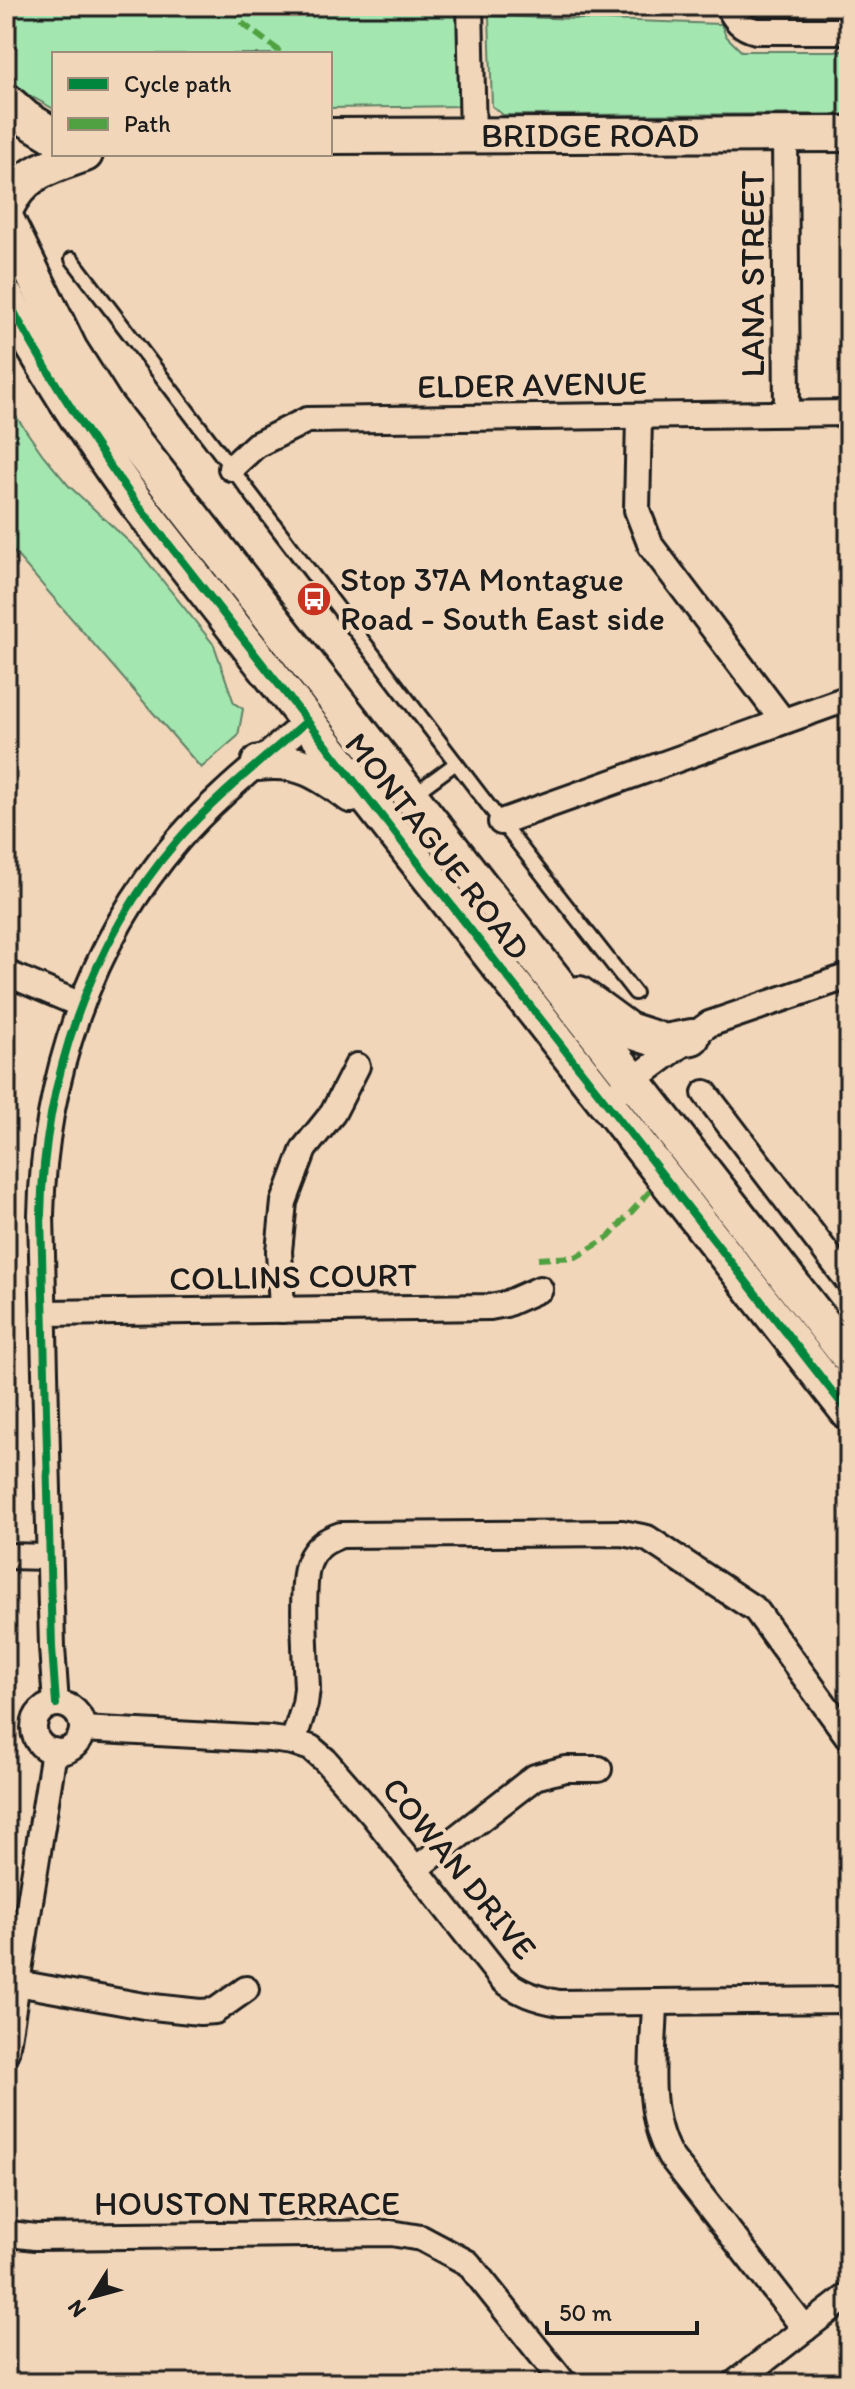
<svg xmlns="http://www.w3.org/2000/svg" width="855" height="2389" font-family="Itim,sans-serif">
  <rect width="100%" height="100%" fill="#f2d6b9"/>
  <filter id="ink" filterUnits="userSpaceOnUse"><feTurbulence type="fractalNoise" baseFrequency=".0125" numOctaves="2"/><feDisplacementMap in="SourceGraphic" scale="16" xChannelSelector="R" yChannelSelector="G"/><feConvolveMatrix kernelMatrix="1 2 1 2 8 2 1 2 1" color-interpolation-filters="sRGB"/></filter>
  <g filter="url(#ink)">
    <g fill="#a4e6b0" stroke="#608166" stroke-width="2">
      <path d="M 6,6 L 463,6 L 463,106 L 330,108 L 330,54 L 54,54 L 54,109 L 27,94 L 6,75 Z"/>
      <path d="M 489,16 L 721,24 L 726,36 L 741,51 L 849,51 L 849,114 L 503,115 L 492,106 Z"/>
      <path d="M 6,402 L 43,455 L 68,485 L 138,550 L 214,645 L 234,703 L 243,709 L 238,736 L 201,768 L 6,543 Z"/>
    </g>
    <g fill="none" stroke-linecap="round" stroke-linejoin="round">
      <g stroke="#1c1c1c" stroke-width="18">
        <g id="lane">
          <path d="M 72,259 L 501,822 L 635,993"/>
          <path d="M 414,794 L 456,763"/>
        </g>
      </g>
      <g stroke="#1c1c1c" stroke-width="30">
        <g id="street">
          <path d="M 470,6 L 473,136"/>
          <path d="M 728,6 C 735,20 741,27 756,31 L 849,31"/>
          <path d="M 785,134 L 787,413"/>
          <path d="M 639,417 L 637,510 L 651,546 L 783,721"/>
          <path d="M 231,468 L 256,445 L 307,420 L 849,413"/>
          <path d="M 501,822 L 849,698"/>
          <path d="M 6,973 L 81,1005"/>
          <path d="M 620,1090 L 709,1024 L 849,976"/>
          <path d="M 705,1093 L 849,1282"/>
          <path d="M 282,1310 L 279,1251 L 284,1202 L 304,1149 L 333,1113 L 357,1066"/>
          <path d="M 44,1313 L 490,1307 L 506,1304 L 540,1289"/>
          <path d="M 6,1556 L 49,1557"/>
          <path d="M 56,1704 L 52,1647 L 41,1215 C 44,1081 89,943 178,840 C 216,796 264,759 307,721"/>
          <circle cx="58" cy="1728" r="24"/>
          <path d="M 82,1729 L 270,1739 L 293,1742 L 311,1748 L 325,1760 L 373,1815 L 501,1978 C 518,1993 537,1999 559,2003 L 849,2000"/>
          <path d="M 293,1742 L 305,1704 L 307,1688 C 306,1662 300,1582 309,1562 C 315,1547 326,1540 341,1535 L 622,1533 L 647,1538 L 756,1610 L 849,1738"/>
          <path d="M 416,1869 L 535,1777 L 565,1769 L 599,1769"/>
          <path d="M 17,1983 L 144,2006 L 200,2012 L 215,2011 L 246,1989"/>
          <path d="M 655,2002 C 654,2052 644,2111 670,2156 L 805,2329"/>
          <path d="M 6,2052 L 54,1751"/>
          <path d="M 10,2234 L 35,2237 L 391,2233 L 421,2238 L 468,2263 L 564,2383"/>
          <path d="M 735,2383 L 849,2295"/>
        </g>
      </g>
      <g stroke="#1c1c1c" stroke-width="40">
        <g id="secondary">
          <path d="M 6,101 L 25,118 L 53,135"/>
          <path d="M 330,136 L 849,134"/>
          <path d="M 6,208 C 24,171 49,167 85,154"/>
          <path d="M 6,219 L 70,350 L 105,405 L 849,1357"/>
          <path d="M 6,297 C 44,369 87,435 135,501 L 849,1413"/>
          <path d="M 259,763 C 300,758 320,772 351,795"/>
          <path d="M 579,994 L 628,1030 L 665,1042 L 692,1037"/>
        </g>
      </g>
      <use href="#lane" stroke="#f2d6b9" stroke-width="12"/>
      <use href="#street" stroke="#f2d6b9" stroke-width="24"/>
      <use href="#secondary" stroke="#f2d6b9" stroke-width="34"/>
      <g stroke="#4fa141" stroke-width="6" stroke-dasharray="12 6" stroke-linecap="butt">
        <path d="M 234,6 L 242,23 L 278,50 L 279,54"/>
        <path d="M 538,1259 L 576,1257 L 609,1237 L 651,1190"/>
      </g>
      <g stroke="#f2d6b9" stroke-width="13">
        <g id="cycleway">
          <path d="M 6,297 C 44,369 87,435 135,501 L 849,1413"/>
          <path d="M 56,1704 L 52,1647 L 41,1215 C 44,1081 89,943 178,840 C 216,796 264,759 307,721"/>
        </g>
      </g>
      <use href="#cycleway" stroke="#00873e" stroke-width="8"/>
    </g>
  </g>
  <defs>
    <g id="bus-disc" transform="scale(1.8)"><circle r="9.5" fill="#c8321e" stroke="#f2d6b9"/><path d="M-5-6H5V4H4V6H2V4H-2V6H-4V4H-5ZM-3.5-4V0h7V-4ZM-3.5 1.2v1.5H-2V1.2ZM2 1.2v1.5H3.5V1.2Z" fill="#fff"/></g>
  </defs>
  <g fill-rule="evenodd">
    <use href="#bus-disc" x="314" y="599"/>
  </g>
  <g text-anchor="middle" stroke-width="8" stroke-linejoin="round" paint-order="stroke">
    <g font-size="34" fill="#1c1c1c" stroke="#f2d6b9">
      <text x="590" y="147">BRIDGE ROAD</text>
      <text transform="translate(752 274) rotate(-90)" y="12">LANA STREET</text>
      <text transform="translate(532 384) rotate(-1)" y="12">ELDER AVENUE</text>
      <text transform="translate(438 846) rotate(52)" y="12">MONTAGUE ROAD</text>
      <text transform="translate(293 1276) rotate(-1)" y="12">COLLINS COURT</text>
      <text transform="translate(460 1868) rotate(51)" y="12">COWAN DRIVE</text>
      <text x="247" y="2215">HOUSTON TERRACE</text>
    </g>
    <g font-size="34" fill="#1c1c1c" stroke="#f2d6b9" text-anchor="start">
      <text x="340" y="591">Stop 37A Montague<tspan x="340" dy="39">Road - South East side</tspan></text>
    </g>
  </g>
  <rect width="855" height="2389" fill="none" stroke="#f2d6b9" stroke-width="32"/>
  <rect x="16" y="16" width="823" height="2357" fill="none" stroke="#1c1c1c" stroke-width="3" filter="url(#ink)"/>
  <rect x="52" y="52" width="280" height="104" fill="#f2d6b9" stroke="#9c8c7a" stroke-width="2"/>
  <rect x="68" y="78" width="40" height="12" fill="#00873e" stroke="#9c8c7a" stroke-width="2"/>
  <text x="124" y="92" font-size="24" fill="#1c1c1c">Cycle path</text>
  <rect x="68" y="118" width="40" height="12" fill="#4fa141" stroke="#9c8c7a" stroke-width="2"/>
  <text x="124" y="132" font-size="24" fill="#1c1c1c">Path</text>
  <g transform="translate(92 2297) rotate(233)" stroke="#f2d6b9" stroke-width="6" paint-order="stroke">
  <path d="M0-6L14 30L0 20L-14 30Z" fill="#1c1c1c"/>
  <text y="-12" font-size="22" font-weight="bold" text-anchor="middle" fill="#1c1c1c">N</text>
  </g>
  <path d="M547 2321v12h150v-12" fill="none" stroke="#1c1c1c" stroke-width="4"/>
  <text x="559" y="2321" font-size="24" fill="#1c1c1c" stroke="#f2d6b9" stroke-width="6" paint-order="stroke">50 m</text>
</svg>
